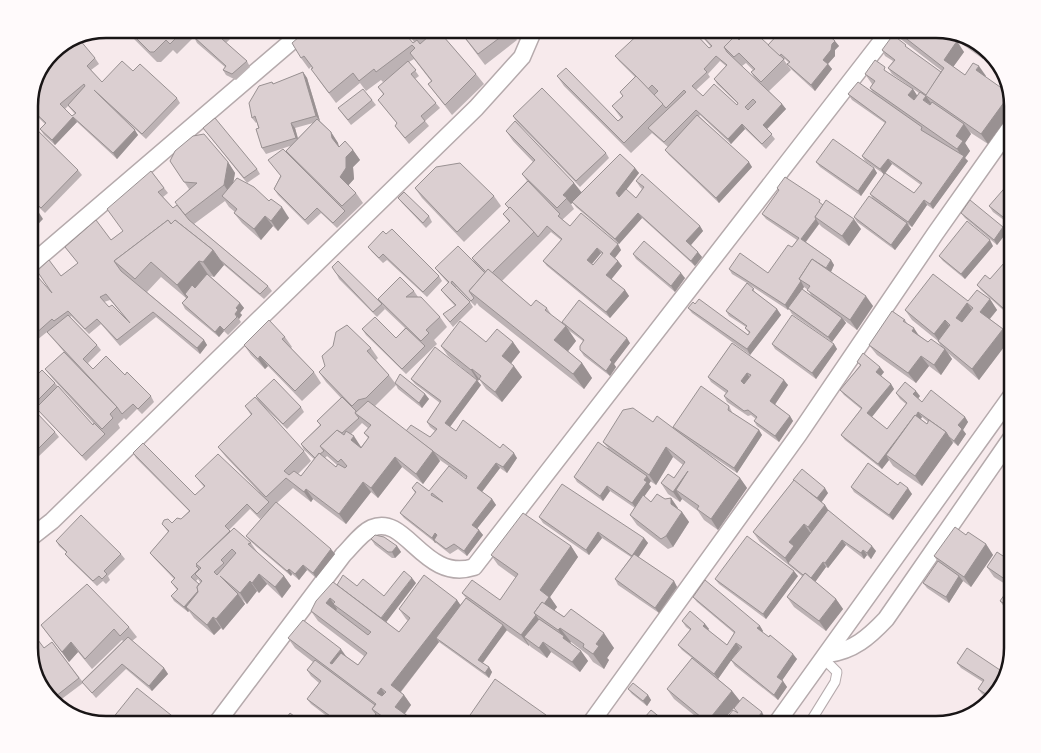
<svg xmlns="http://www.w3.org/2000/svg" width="1041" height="753" font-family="'Source Sans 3',sans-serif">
  <rect width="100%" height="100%" fill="#f7eaec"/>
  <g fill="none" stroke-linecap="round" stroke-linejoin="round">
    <g stroke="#b5aaac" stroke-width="11">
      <path id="service" d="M 809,724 L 835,682 L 837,672 L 824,659"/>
    </g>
    <g stroke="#b5aaac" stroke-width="19">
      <g id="minor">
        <path d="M 29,266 L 306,29"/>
        <path d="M 29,539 L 52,521 L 476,108 L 522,57 L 534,29"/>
        <path d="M 828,654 C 853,651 869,637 886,619 L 1012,437"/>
        <path d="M 216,724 L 343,555 C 352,546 361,533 372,528 C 406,513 424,583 474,567 L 891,29"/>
        <path d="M 590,724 L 799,434 L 935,234 L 1012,125"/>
        <path d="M 776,724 L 1012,395"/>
      </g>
    </g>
    <use href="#service" stroke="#fff" stroke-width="9"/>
    <use href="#minor" stroke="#fff" stroke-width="16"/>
  </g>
  <g fill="#bcb2b4" fill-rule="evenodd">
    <path d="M 126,29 L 187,29 L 193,38 L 177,54 L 173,50 L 161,62 L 157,62 L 130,35 Z"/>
    <path d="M 202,29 L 240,29 L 226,43 L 247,61 L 250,67 L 236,80 L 226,75 L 223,70 L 225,67 L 197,43 L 194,37 Z"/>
    <path d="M 404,29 L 447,29 L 441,34 L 476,74 L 484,84 L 452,115 L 428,84 L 431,81 L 414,59 L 409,62 L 419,76 L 415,79 L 440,108 L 425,121 L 429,126 L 409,144 L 395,126 L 397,123 L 378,100 L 383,94 L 378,87 L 392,75 L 383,82 L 381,80 L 366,91 L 360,83 L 336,103 L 318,79 L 312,68 L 311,67 L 309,69 L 301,58 L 328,36 L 381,38 L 413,43 L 414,42 Z"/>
    <path d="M 458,29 L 523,29 L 524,31 L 515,37 L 517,40 L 485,65 Z"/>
    <path d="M 662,29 L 757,29 L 754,32 L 768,45 L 782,29 L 781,29 L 822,29 L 839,46 L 835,50 L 835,56 L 828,64 L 832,69 L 815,91 L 791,69 L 787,64 L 789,63 L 785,59 L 784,60 L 791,70 L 769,91 L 782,104 L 786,109 L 767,129 L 775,139 L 766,149 L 745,129 L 731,144 L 700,115 L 699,116 L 752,167 L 719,203 L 669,155 L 665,150 L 668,147 L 652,133 L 631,153 L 564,86 L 557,76 L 618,121 L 621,118 L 612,106 L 623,97 L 620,92 L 635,77 L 619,61 L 615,56 L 659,32 ZM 697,31 L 711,47 L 709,48 L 695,33 ZM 720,61 L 726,66 L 714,79 L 717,84 L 738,104 L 737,105 L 703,96 L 696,90 L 710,77 L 708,74 ZM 746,63 L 753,70 L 751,72 L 755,79 L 742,66 Z"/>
    <path d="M 892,29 L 936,29 L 944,31 L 943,32 L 964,52 L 953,67 L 965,75 L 986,76 L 985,77 L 1012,105 L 1012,111 L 988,144 L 968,131 L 971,134 L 965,143 L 970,151 L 965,158 L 968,161 L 933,209 L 927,205 L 912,227 L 907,224 L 911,229 L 895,250 L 857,222 L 854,217 L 873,199 L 870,194 L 884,174 L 865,161 L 862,156 L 885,123 L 852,100 L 848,94 L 873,93 L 870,88 L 872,84 L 865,74 L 890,74 L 913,89 L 917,96 L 919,93 L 892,74 L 888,68 L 893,61 L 885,56 L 882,50 L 910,50 L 941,72 L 942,71 L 898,37 ZM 892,164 L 921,185 L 914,193 L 885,173 Z"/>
    <path d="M 945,32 L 982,44 L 991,62 L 984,57 L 983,59 Z"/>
    <path d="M 95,58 L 99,64 L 91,70 L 102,82 L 133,71 L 177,98 L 180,103 L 146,139 L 122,117 L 138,135 L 117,159 L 77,122 L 55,145 L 44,135 L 40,129 L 45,124 L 31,110 L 29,112 L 29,100 ZM 68,106 L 75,114 L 72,116 L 65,109 Z"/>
    <path d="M 303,72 L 307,78 L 320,121 L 331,132 L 338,143 L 339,147 L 353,150 L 360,160 L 353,167 L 354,179 L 348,185 L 356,193 L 363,203 L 337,228 L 321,213 L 308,225 L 278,195 L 274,189 L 290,156 L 286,151 L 290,146 L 266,154 L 262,148 L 257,122 L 256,123 L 252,118 L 272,82 L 274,84 ZM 313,123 L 298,138 L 295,128 Z"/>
    <path d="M 372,100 L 376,105 L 351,125 L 338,108 Z"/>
    <path d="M 513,116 L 606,153 L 609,158 L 580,187 L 516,121 Z"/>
    <path d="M 29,122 L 78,170 L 82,175 L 45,213 L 29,198 Z"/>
    <path d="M 203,128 L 257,169 L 260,174 L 247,183 Z"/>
    <path d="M 506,131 L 574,183 L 581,192 L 635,168 L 639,173 L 626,190 L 636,198 L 642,189 L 640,187 L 636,181 L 700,226 L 703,231 L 691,245 L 702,257 L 695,266 L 642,218 L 619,244 L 576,207 L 573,203 L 571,204 L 574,209 L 562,220 L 570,226 L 621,250 L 615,258 L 618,261 L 622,266 L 611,279 L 625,290 L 629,296 L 610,318 L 547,266 L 543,261 L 561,240 L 551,232 L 502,281 L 531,306 L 547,308 L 552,316 L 563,324 L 562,322 L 630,343 L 614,364 L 616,367 L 610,376 L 584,356 L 580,350 L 583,341 L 567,329 L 576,341 L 568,351 L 582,363 L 592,378 L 584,389 L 479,306 L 477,303 L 475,306 L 456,287 L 455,288 L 470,302 L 473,307 L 453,327 L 443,314 L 455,306 L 445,295 L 441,290 L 448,283 L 439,273 L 435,268 L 475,263 L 472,258 L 509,222 L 503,214 L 509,209 L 505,204 L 527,181 L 522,174 L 533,162 L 513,141 ZM 601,253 L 602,254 L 593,265 L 592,264 Z"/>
    <path d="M 170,161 L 228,162 L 235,173 L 233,182 L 269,201 L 289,218 L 278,231 L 273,226 L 261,240 L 242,223 L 234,213 L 235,212 L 229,207 L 225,201 L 194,224 L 268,286 L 272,291 L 264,299 L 224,265 L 214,277 L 210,276 L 240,303 L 244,308 L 240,313 L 242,315 L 239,319 L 241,322 L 228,335 L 224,331 L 219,337 L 185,309 L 182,303 L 186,298 L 161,277 L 147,292 L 204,340 L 207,345 L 200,354 L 156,317 L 120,346 L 101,324 L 89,334 L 71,316 L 70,317 L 97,345 L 101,350 L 88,363 L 93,369 L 125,375 L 151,396 L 154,402 L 142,414 L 137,409 L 126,420 L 124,418 L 118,424 L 120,428 L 86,461 L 37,409 L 29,402 L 29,383 L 55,383 L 93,425 L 94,424 L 53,379 L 45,369 L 70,359 L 47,332 L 37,340 L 29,331 L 29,283 L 52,293 L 61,276 L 78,263 L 65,247 L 111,240 L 123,231 L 151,171 L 168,193 L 163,197 L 173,208 L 177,205 L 189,189 ZM 110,300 L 127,320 L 109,307 L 104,302 Z"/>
    <path d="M 816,162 L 874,168 L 877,173 L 861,196 L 820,167 Z"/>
    <path d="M 1012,186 L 1012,226 L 993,212 L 989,206 Z"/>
    <path d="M 415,188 L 494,196 L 501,206 L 464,242 L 422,198 Z"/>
    <path d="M 777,188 L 823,205 L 861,229 L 849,246 L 822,227 L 819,224 L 806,242 L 831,260 L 834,265 L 831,272 L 873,306 L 857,330 L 844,320 L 846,323 L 832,342 L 792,314 L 789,309 L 788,310 L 747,283 L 757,294 L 777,309 L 781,315 L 750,355 L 692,313 L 688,308 L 748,335 L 749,333 L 745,328 L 746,327 L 729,316 L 726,311 L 747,283 L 732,274 L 729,269 L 768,273 L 792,247 L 797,240 L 766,219 L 762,214 L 779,191 ZM 804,287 L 808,290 L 812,297 L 802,290 Z"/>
    <path d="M 398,198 L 429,216 L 432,222 L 426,228 L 402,203 Z"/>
    <path d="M 961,213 L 1003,227 L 1007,232 L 997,245 L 965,218 Z"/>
    <path d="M 386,234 L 439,276 L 442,281 L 427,297 L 387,260 L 383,263 L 372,252 L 368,247 Z"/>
    <path d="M 993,246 L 965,279 L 943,261 L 939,256 Z"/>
    <path d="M 633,254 L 685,278 L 675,292 L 636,259 Z"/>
    <path d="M 1012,269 L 1012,318 L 981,290 L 977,285 Z"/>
    <path d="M 336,273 L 382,304 L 385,309 L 377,317 L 339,279 Z"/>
    <path d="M 414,291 L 418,297 L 440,317 L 447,327 L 434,340 L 437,344 L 406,374 L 366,335 L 362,329 L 396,338 L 405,328 L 385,309 L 378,299 Z"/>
    <path d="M 990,299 L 997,310 L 990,319 L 1003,329 L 1010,339 L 979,380 L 948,353 L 952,359 L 941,375 L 929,366 L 916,383 L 877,355 L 869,345 L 905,320 L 908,325 L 919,335 L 928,342 L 942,348 L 938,341 L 912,320 L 905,310 L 968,301 Z"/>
    <path d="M 285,337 L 292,347 L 291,348 L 314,372 L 321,383 L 302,401 L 268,366 L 265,369 L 251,355 L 244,345 Z"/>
    <path d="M 29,338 L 34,345 L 29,349 Z"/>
    <path d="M 486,342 L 513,342 L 520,352 L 511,363 L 522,377 L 502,402 L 486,389 L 479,379 L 478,381 L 448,356 L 441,346 Z"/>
    <path d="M 732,343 L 788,385 L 775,404 L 790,416 L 793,421 L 779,442 L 757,426 L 754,421 L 756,419 L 751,415 L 748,416 L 727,402 L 724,396 L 726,393 L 711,382 L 708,377 Z"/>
    <path d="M 772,344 L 834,344 L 837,349 L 816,379 L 775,349 Z"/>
    <path d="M 371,348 L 378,358 L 376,360 L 389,375 L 395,383 L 425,394 L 429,399 L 422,408 L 398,389 L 396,385 L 375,406 L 406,431 L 430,437 L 435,431 L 430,427 L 427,422 L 440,403 L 415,384 L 411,379 L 481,385 L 450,427 L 456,431 L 500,448 L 517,458 L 507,473 L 500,468 L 482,492 L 492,499 L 496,505 L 477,528 L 483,535 L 467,556 L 458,549 L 450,554 L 404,518 L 400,513 L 415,493 L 412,488 L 429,491 L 466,479 L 466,478 L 437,458 L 440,461 L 423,484 L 402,467 L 378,498 L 371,492 L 346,524 L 313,499 L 311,502 L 293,488 L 277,503 L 335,554 L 316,578 L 307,570 L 299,580 L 292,574 L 291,576 L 250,541 L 246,536 L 267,513 L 260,519 L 250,509 L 229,530 L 251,543 L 258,553 L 284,576 L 291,586 L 282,598 L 267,584 L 259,593 L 257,591 L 247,604 L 242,599 L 245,604 L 223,630 L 221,628 L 214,635 L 194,618 L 189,611 L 188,612 L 174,601 L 171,596 L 177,590 L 171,582 L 174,579 L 154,558 L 150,553 L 168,532 L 162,524 L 172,523 L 181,519 L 189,511 L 136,458 L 133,453 L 195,495 L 204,487 L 195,476 L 259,492 L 226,457 L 218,447 L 251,415 L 245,406 L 304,451 L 311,461 L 298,474 L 301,476 L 314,459 L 304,450 L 301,444 L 320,425 L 317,421 L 341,398 L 326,382 L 319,372 ZM 362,423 L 368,428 L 364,433 L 368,438 L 361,447 L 351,434 ZM 327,456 L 337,465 L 336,467 L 325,458 ZM 198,579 L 200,582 L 199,584 L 196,581 Z"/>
    <path d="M 857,362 L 884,372 L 881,376 L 891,384 L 894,389 L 872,417 L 887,429 L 906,404 L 900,399 L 896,393 L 920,396 L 918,398 L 922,402 L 965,417 L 968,422 L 963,430 L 966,434 L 958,446 L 953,442 L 922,486 L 893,466 L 889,460 L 882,469 L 845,440 L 841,435 L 861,409 L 844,395 L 840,390 L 860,365 ZM 922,417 L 928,422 L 927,424 L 921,419 Z"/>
    <path d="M 256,396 L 301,407 L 304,412 L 287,429 L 259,402 Z"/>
    <path d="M 29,406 L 34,412 L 55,432 L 59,437 L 38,457 L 29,448 Z"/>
    <path d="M 729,406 L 732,412 L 732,413 L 759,430 L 762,435 L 737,473 L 697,446 L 740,478 L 747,488 L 718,530 L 704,520 L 698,511 L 682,499 L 680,502 L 668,494 L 661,483 L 674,478 L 683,465 L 673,457 L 656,485 L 650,481 L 649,484 L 651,487 L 644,496 L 651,502 L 671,498 L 678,509 L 682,512 L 689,522 L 673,547 L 668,549 L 637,525 L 630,515 L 635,508 L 610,491 L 603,501 L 577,482 L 574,477 L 608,448 L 603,442 L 653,422 L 675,429 L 673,427 Z"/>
    <path d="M 794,480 L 828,493 L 821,502 L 825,505 L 828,510 L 876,551 L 871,559 L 867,555 L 864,559 L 846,545 L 828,568 L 826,567 L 815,582 L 836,599 L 843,609 L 826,631 L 794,607 L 787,597 L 802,576 L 760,542 L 753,532 Z"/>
    <path d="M 898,485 L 912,494 L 893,520 L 854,492 L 851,487 Z"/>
    <path d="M 29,486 L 39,499 L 29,509 Z"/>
    <path d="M 539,517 L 644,538 L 648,543 L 638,557 L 674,581 L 677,587 L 659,613 L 618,585 L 615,579 L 631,557 L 602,538 L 589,555 L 543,523 Z"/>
    <path d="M 966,535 L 986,544 L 993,555 L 971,587 L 963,581 L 949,603 L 927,588 L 923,583 L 938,562 L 934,556 Z"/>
    <path d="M 371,539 L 397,546 L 401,552 L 395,558 L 392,558 L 375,545 Z"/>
    <path d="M 56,541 L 121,554 L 125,559 L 108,576 L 110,580 L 106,584 L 103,581 L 97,586 L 69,559 L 65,554 L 67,553 L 59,546 Z"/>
    <path d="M 571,546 L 578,557 L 550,597 L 557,607 L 554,610 L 614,648 L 607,658 L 609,660 L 604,669 L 593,662 L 588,655 L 571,642 L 570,643 L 581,651 L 588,661 L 580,672 L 551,652 L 547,658 L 531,647 L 529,645 L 529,646 L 506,630 L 483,663 L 489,667 L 492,672 L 489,678 L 439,642 L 401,692 L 404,695 L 411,705 L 405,714 L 419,724 L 386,724 L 379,720 L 376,724 L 337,724 L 311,704 L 307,699 L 319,683 L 311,676 L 307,670 L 313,662 L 295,648 L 288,638 L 347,657 L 358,665 L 364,656 L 318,621 L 311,611 L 337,585 L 357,586 L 384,596 L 416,583 L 386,622 L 399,632 L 408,621 L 406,619 L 399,609 L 457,600 L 460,605 L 466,598 L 462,593 L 500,600 L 516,578 L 498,565 L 491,555 Z"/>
    <path d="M 1012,562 L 1012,615 L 1007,611 L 1000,601 L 1010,587 L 994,577 L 987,567 Z"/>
    <path d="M 798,576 L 766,619 L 719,584 L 715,579 Z"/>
    <path d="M 693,597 L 760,626 L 763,631 L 762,632 L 797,659 L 782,680 L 787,687 L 778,700 L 735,666 L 731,660 L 718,679 L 732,691 L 740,701 L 720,724 L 705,724 L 674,699 L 667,689 L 692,658 L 682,650 L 678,645 L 690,630 L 686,627 L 682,621 L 705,624 L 709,629 L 708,630 L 727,645 L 734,633 L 697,602 Z"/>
    <path d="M 41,625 L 129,627 L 137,637 L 132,641 L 164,668 L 168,674 L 152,691 L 126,669 L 96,698 L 83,683 L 55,704 L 39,686 L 44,648 L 52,642 L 82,681 L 123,641 L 122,640 L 92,669 L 78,652 L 69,662 Z"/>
    <path d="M 957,663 L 1000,670 L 997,694 L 990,700 L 982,694 L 978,689 L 983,682 L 961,668 Z"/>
    <path d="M 628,689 L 648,695 L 651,700 L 647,706 L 632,694 Z"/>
    <path d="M 468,718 L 552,724 L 455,724 L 472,723 Z"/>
  </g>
  <g fill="#999192">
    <path d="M 835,41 L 839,46 L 835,50 L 835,56 L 827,65 L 823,60 L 832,44 Z"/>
    <path d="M 957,41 L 964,52 L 951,70 L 944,60 Z"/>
    <path d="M 980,52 L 984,57 L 983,59 L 979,53 Z"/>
    <path d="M 990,54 L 994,58 L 991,62 L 988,57 Z"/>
    <path d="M 828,64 L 832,69 L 815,91 L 811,85 Z"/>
    <path d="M 979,66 L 986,76 L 983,81 L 976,70 Z"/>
    <path d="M 303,72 L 307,78 L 320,121 L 316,116 Z"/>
    <path d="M 913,89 L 920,100 L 916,105 L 908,95 Z"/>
    <path d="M 1010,94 L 1012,105 L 1012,111 L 988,144 L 981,134 Z"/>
    <path d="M 926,96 L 933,106 L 923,100 Z"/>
    <path d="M 782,104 L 786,109 L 766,130 L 763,125 Z"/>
    <path d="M 73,117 L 77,122 L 55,145 L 52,140 Z"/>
    <path d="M 291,123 L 295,128 L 299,143 L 296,138 Z"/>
    <path d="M 742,124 L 745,129 L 731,144 L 728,139 Z"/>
    <path d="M 964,124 L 971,134 L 965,143 L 970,151 L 965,158 L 968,161 L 933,209 L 930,204 L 963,158 L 957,149 L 956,136 Z"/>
    <path d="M 135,130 L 138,135 L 117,159 L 113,153 Z"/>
    <path d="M 331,132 L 338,143 L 339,148 L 332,138 Z"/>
    <path d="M 353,150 L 360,160 L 353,167 L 354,179 L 347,187 L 340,177 L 346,157 Z"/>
    <path d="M 888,159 L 892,164 L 884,175 L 880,169 Z"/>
    <path d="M 228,162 L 235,173 L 231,196 L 224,185 Z"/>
    <path d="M 749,162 L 752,167 L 719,203 L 716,198 Z"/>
    <path d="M 635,168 L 639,173 L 619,199 L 616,193 Z"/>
    <path d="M 874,168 L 877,173 L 861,196 L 858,191 Z"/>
    <path d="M 574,183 L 582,193 L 571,204 L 563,195 Z"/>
    <path d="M 924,200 L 927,205 L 912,227 L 908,222 Z"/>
    <path d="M 282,207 L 289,218 L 278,231 L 271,221 Z"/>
    <path d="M 36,208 L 43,219 L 29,234 L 29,216 Z"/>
    <path d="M 638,213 L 642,218 L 619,244 L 615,239 Z"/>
    <path d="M 265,216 L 273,226 L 261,240 L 254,229 Z"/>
    <path d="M 816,219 L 819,224 L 804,244 L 801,239 Z"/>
    <path d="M 854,219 L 861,229 L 849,246 L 842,236 Z"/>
    <path d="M 907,223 L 911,229 L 895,250 L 891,245 Z"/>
    <path d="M 700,226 L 703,231 L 690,246 L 686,241 Z"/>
    <path d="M 1003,227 L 1007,232 L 997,245 L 994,240 Z"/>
    <path d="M 990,240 L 993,246 L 965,279 L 961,274 Z"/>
    <path d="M 618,244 L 621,250 L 614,259 L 610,254 Z"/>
    <path d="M 597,248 L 601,253 L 591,265 L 587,260 Z"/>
    <path d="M 213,250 L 224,265 L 214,277 L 203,262 Z"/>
    <path d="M 698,252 L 702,257 L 695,266 L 691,261 Z"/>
    <path d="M 831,260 L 834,265 L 829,276 L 825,271 Z"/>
    <path d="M 199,261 L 209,276 L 189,298 L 185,294 L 188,299 L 188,300 L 177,285 Z"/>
    <path d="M 618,261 L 622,266 L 610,281 L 606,275 Z"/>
    <path d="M 681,273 L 685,278 L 675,292 L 671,286 Z"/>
    <path d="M 801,281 L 804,287 L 788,310 L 785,305 Z"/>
    <path d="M 625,290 L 629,296 L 610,318 L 606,312 Z"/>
    <path d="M 866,296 L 873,306 L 857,330 L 850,320 Z"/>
    <path d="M 990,299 L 997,310 L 987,322 L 980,312 Z"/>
    <path d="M 240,303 L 244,308 L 240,313 L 242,315 L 239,319 L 235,314 L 236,308 Z"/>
    <path d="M 967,303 L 975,314 L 963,328 L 956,318 Z"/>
    <path d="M 777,309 L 781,315 L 750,355 L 747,349 Z"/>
    <path d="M 842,318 L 846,323 L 832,342 L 828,337 Z"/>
    <path d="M 945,320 L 952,330 L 941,344 L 934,334 Z"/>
    <path d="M 220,326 L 224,331 L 219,337 L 215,332 Z"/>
    <path d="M 566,326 L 576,341 L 565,355 L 554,340 Z"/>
    <path d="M 914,328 L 921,339 L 912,331 Z"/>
    <path d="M 1003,329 L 1010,339 L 979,380 L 972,369 Z"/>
    <path d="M 627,338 L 630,343 L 614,364 L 616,367 L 610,376 L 606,371 L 610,360 Z"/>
    <path d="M 204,340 L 207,345 L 200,354 L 197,348 Z"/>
    <path d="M 513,342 L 520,352 L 509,366 L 502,356 Z"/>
    <path d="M 834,344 L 837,349 L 816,379 L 812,373 Z"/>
    <path d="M 945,349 L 952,359 L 941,375 L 934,365 Z"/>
    <path d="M 260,356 L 268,366 L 265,369 L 258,359 Z"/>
    <path d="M 921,356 L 929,366 L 916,383 L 908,373 Z"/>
    <path d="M 582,363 L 592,378 L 584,389 L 573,374 Z"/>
    <path d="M 514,366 L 522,377 L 502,402 L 495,392 Z"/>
    <path d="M 880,367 L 884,372 L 880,377 L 876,372 Z"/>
    <path d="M 472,369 L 479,379 L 478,381 L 471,370 Z"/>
    <path d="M 747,373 L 750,378 L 744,387 L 741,381 Z"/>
    <path d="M 477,380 L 481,385 L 449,428 L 445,423 Z"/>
    <path d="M 784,380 L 788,385 L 774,406 L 770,401 Z"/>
    <path d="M 891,384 L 894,389 L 871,418 L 867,413 Z"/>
    <path d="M 916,391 L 920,396 L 917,400 L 913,394 Z"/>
    <path d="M 425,394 L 429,399 L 422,408 L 419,403 Z"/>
    <path d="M 918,412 L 922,417 L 890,458 L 886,455 L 889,460 L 882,469 L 878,464 Z"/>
    <path d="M 790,416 L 793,421 L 779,442 L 775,436 Z"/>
    <path d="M 965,417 L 968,422 L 963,430 L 966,434 L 958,446 L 954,441 L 958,425 Z"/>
    <path d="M 759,430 L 762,435 L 737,473 L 734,468 Z"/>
    <path d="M 946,432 L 953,443 L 922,486 L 915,476 Z"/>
    <path d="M 354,436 L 361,447 L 358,451 L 351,440 Z"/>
    <path d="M 666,447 L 673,457 L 656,485 L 649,475 Z"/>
    <path d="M 433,451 L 440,461 L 423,484 L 416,474 Z"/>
    <path d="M 514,453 L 517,458 L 507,473 L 503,467 Z"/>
    <path d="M 395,457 L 402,467 L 378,498 L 371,488 Z"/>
    <path d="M 496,463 L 500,468 L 481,493 L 477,488 Z"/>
    <path d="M 688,471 L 676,490 L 682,499 L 680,502 L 673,492 Z"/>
    <path d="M 647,476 L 651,481 L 649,484 L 651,487 L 636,508 L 632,503 Z"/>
    <path d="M 740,478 L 747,488 L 718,530 L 711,519 Z"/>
    <path d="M 363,482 L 371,492 L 346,524 L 339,514 Z"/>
    <path d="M 607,486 L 610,491 L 603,501 L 600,496 Z"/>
    <path d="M 825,488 L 828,493 L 821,503 L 817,498 Z"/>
    <path d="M 908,488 L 912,494 L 893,520 L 889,515 Z"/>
    <path d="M 306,489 L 313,499 L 311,502 L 304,492 Z"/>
    <path d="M 671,498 L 678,508 L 678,514 L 671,504 Z"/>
    <path d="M 492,499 L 496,505 L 476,530 L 472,525 Z"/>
    <path d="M 825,505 L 832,516 L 815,538 L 808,527 Z"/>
    <path d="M 682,512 L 689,522 L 673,547 L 666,536 Z"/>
    <path d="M 804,524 L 812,535 L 788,563 L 785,558 L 789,542 Z"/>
    <path d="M 479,530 L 483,535 L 467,556 L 464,551 Z"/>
    <path d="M 598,532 L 602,538 L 589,555 L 586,550 Z"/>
    <path d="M 435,533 L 439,539 L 434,540 L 436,543 L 435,543 L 432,538 Z"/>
    <path d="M 644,538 L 648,543 L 636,561 L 632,556 Z"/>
    <path d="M 842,540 L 846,545 L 828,568 L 825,563 Z"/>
    <path d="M 986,544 L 993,555 L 971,587 L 964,577 Z"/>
    <path d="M 397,546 L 401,552 L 395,558 L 392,552 Z"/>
    <path d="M 571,546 L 578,557 L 550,597 L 557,607 L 546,621 L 540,590 Z"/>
    <path d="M 872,546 L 876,551 L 871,559 L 867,553 Z"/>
    <path d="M 331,549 L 335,554 L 316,578 L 313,573 Z"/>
    <path d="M 863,550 L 867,555 L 864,559 L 861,553 Z"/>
    <path d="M 823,562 L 826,567 L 813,585 L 809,580 Z"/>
    <path d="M 303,565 L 307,570 L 299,580 L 295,574 Z"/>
    <path d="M 289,569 L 292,574 L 291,576 L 287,571 Z"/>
    <path d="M 794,571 L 798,576 L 766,619 L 763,614 Z"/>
    <path d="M 259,574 L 267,584 L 259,593 L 252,583 Z"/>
    <path d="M 284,576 L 291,586 L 282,598 L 275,587 Z"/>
    <path d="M 959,576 L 963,581 L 949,603 L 946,597 Z"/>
    <path d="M 412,578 L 416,583 L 384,625 L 380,620 Z"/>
    <path d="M 250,581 L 257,591 L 247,604 L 240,593 Z"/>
    <path d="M 674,581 L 677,587 L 659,613 L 655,608 Z"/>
    <path d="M 202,586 L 186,607 L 189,611 L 188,612 L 184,607 Z"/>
    <path d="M 238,594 L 245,604 L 223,630 L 216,619 Z"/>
    <path d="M 330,598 L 337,609 L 333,614 L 326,603 Z"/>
    <path d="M 836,599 L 843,609 L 826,631 L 819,621 Z"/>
    <path d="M 457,600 L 464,610 L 436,638 L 439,642 L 398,695 L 391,685 Z"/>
    <path d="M 536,615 L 543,626 L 524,637 L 529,645 L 529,646 L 521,635 Z"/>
    <path d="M 213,617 L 221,628 L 214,635 L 207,625 Z"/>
    <path d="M 705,624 L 709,629 L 707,631 L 703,626 Z"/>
    <path d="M 503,625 L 507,630 L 481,665 L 478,660 Z"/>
    <path d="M 760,626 L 763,631 L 761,634 L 757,628 Z"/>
    <path d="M 560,628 L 571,642 L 569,644 L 563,638 L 563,637 L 558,630 Z"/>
    <path d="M 604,633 L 614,648 L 607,658 L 609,660 L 604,669 L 593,654 L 596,644 Z"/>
    <path d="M 71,642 L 78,652 L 69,662 L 62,652 Z"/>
    <path d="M 543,642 L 551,652 L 547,658 L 539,648 Z"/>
    <path d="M 736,643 L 740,648 L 718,679 L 714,674 Z"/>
    <path d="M 341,649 L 348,659 L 337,673 L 330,663 Z"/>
    <path d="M 581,651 L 588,661 L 580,672 L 572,662 Z"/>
    <path d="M 793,654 L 797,659 L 781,682 L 777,677 Z"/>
    <path d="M 489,667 L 492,672 L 489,678 L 485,673 Z"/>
    <path d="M 164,668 L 168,674 L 152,691 L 149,686 Z"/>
    <path d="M 783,681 L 787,687 L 778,700 L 774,695 Z"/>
    <path d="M 381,688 L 388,698 L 384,703 L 377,693 Z"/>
    <path d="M 732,691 L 740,701 L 720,724 L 709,724 L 707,722 Z"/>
    <path d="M 404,695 L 411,705 L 402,717 L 395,707 Z"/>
    <path d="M 648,695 L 651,700 L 647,706 L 643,701 Z"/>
    <path d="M 762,712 L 765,718 L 760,724 L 753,724 Z"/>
    <path d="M 376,714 L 379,720 L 376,724 L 368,724 Z"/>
    <path d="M 546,715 L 552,724 L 539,724 Z"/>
    <path d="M 176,719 L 180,724 L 172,724 Z"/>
  </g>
  <g fill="#dbcfd1" stroke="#999192" fill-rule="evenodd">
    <path d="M 127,29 L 185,29 L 170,44 L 166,40 L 154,52 L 150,52 Z"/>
    <path d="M 202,29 L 231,29 L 222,39 L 247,61 L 232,74 L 223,70 L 226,66 L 194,37 Z"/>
    <path d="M 308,29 L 323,29 L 328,36 L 338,29 L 374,29 L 381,38 L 394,29 L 401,29 L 413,43 L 417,40 L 420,44 L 437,29 L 476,74 L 445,105 L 428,84 L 432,81 L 410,53 L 415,48 L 412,45 L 376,72 L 374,69 L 359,81 L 353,73 L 329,93 L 311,69 L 313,68 L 304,56 L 301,58 L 292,43 Z"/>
    <path d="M 405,29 L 427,29 L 413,39 Z"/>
    <path d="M 458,29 L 509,29 L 510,30 L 478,54 Z"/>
    <path d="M 644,29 L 656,29 L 659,32 L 662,29 L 691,29 L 709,48 L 712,46 L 696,29 L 748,29 L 738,39 L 735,36 L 724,47 L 727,52 L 782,104 L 763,125 L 772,134 L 762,144 L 742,124 L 728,139 L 696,110 L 664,142 L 648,128 L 686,92 L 684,90 L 666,108 L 654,95 L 658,91 L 652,85 L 648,89 L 636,76 L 615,56 ZM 716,56 L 727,65 L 714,79 L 738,103 L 737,105 L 714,84 L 703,96 L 692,86 L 707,72 L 704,69 ZM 753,99 L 756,102 L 748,110 L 745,107 Z"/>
    <path d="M 750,29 L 751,29 L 784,59 L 761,82 L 751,72 L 755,69 L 739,53 L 734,57 L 724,47 L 735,36 L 739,40 Z"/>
    <path d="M 783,29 L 822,29 L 835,41 L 832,44 L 831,50 L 823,60 L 828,64 L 811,85 L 787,64 L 790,62 L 781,54 L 780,56 L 768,45 Z"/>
    <path d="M 894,29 L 936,29 L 940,30 L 957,41 L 944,60 L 965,75 L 973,63 L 979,66 L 976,70 L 1010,94 L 981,134 L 925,95 L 944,68 Z"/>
    <path d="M 952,34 L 982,44 L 990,54 L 988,57 L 980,52 L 979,53 Z"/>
    <path d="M 893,35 L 906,45 L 905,46 L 941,72 L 926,95 L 888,68 L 895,60 L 882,50 Z"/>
    <path d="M 77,39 L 79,39 L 95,58 L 87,66 L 102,82 L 122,61 L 133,71 L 140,64 L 177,98 L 142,134 L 94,90 L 135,130 L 113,153 L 73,117 L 52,140 L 40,129 L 46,123 L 29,107 L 29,100 L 45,67 ZM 84,84 L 85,86 L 68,105 L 76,113 L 72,116 L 60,104 Z"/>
    <path d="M 875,60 L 885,67 L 884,70 L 913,89 L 908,95 L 914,100 L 920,92 L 926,96 L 923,100 L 930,105 L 932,102 L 964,124 L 956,136 L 963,141 L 957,149 L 870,88 L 875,81 L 865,74 Z"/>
    <path d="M 408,61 L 416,70 L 411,74 L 436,103 L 421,116 L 425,121 L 405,138 L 395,126 L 397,123 L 378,100 L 384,94 L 378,87 Z"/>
    <path d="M 566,68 L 618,121 L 623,117 L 612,106 L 623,96 L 620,92 L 636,76 L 663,104 L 624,143 L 557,76 Z"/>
    <path d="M 303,72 L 316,116 L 291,123 L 296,138 L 262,148 L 256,129 L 259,128 L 255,116 L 252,118 L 249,103 L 259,86 L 272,82 L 273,84 Z"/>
    <path d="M 858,82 L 922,127 L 921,130 L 964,156 L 930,204 L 924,200 L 908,222 L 870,194 L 885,173 L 914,193 L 922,183 L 888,159 L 880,169 L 862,156 L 886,122 L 848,94 Z"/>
    <path d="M 542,88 L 606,153 L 576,181 L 513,116 Z"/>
    <path d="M 363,89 L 372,100 L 348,120 L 338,108 Z"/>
    <path d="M 697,115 L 749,162 L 716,198 L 665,150 Z"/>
    <path d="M 215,118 L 257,169 L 244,178 L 203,128 Z"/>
    <path d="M 317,119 L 331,132 L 332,138 L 339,147 L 345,141 L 353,150 L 346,157 L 346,168 L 340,177 L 356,193 L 342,206 L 286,151 Z"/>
    <path d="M 515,121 L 574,183 L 563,195 L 567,198 L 557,208 L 522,174 L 535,160 L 506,131 Z"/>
    <path d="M 29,122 L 78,170 L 41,208 L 29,196 Z"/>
    <path d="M 204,134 L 228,162 L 224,185 L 185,215 L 175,202 L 197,183 L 184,182 L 170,161 L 175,151 L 193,136 Z"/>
    <path d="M 833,139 L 874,168 L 858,191 L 816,162 Z"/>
    <path d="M 283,149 L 345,211 L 333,223 L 317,208 L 305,220 L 274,189 L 281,176 L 268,160 Z"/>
    <path d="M 620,154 L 635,168 L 616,193 L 619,197 L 626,189 L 636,198 L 644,187 L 636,181 L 642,174 L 700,226 L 686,241 L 698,252 L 691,261 L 638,213 L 615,239 L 572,202 Z"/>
    <path d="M 460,163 L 494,196 L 457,232 L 415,188 L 436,167 Z"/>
    <path d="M 151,171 L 164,188 L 158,192 L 173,208 L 177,205 L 189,220 L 268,286 L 260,294 L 220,260 L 213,250 L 175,220 L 171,224 L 168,220 L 114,261 L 121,271 L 204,340 L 197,348 L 153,312 L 117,340 L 97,319 L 85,329 L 68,311 L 54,321 L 52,319 L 34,335 L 29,330 L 29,283 L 37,276 L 52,293 L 37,271 L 49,260 L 61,276 L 78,263 L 65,247 L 96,220 L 111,240 L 123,231 L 107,209 ZM 106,294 L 130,323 L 112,305 L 109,307 L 100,297 Z"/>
    <path d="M 785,177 L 820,200 L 819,202 L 823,205 L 815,217 L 816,219 L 801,239 L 831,260 L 826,268 L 812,259 L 799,279 L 801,281 L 785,305 L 729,269 L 740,253 L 768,273 L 788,245 L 792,247 L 799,238 L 762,214 L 779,190 L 777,188 Z"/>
    <path d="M 237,178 L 254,187 L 269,201 L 271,199 L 282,207 L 271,221 L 265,216 L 254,229 L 234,213 L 237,209 L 222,196 Z"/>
    <path d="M 528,181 L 560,214 L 558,216 L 570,226 L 581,213 L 618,244 L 610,254 L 618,261 L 606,275 L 625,290 L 606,312 L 543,261 L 562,239 L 547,226 L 538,237 L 534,232 L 510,207 L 509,208 L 505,204 ZM 597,248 L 603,253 L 593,265 L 587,260 Z"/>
    <path d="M 1009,183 L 1012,186 L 1012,224 L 989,206 Z"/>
    <path d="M 404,192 L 429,216 L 423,223 L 398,198 Z"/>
    <path d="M 869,196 L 907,223 L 891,245 L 854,217 Z"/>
    <path d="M 826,200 L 854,219 L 842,236 L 815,217 Z"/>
    <path d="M 970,200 L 1003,227 L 994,240 L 961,213 Z"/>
    <path d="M 29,202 L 36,208 L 29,216 Z"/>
    <path d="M 510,207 L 534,232 L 492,273 L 488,269 L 486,272 L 472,258 L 510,221 L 503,214 Z"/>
    <path d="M 168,220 L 171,224 L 175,220 L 213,250 L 203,262 L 199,261 L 177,285 L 151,262 L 135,279 L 114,261 Z"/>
    <path d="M 967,221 L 990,240 L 961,274 L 939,256 Z"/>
    <path d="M 392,229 L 439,276 L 423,292 L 383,254 L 379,258 L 368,247 L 383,231 L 386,234 Z"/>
    <path d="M 644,241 L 681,273 L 671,286 L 633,254 Z"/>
    <path d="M 458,246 L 485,273 L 469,291 L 474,298 L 471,301 L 452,281 L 451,283 L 470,302 L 450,322 L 443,314 L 456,305 L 441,290 L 449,282 L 435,268 Z"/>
    <path d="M 812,259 L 866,296 L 850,320 L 807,290 L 810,286 L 799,279 Z"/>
    <path d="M 338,261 L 382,304 L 373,312 L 336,273 L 332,267 Z"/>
    <path d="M 1004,263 L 1012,269 L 1012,316 L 977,285 L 985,275 L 990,279 Z"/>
    <path d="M 488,269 L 531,306 L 536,300 L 547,308 L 545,310 L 566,326 L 554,340 L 582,363 L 573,374 L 469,291 Z"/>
    <path d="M 207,274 L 240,303 L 236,308 L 238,310 L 235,314 L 237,317 L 224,330 L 220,326 L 215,332 L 182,303 L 188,297 L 185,294 L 192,285 L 195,288 Z"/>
    <path d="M 933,274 L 968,301 L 977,290 L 990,299 L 980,312 L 1003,329 L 972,369 L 938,341 L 950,325 L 945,320 L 934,334 L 905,310 ZM 967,303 L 973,308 L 962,322 L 956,318 Z"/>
    <path d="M 400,277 L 414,291 L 406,297 L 421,297 L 440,317 L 426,330 L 429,333 L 421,341 L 378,299 Z"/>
    <path d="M 747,283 L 754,289 L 752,290 L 777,309 L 747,349 L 688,308 L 693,302 L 695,304 L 699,299 L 748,335 L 750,332 L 745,328 L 747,326 L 726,311 Z"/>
    <path d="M 802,289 L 842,318 L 828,337 L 788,308 Z"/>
    <path d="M 579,300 L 627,338 L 610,360 L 612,362 L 606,371 L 580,350 L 580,346 L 584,340 L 562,322 Z"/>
    <path d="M 892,311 L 905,320 L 903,321 L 914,328 L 912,331 L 928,342 L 931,339 L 945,349 L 934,365 L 921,356 L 908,373 L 869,345 Z"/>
    <path d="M 68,315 L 97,345 L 83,359 L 93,369 L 106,356 L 125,375 L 127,372 L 151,396 L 138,409 L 133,404 L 122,414 L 117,407 L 47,332 Z"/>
    <path d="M 792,315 L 834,344 L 812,373 L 772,344 Z"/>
    <path d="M 375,317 L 396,338 L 406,328 L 425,346 L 402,369 L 362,329 Z"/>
    <path d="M 269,320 L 285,337 L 282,339 L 314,372 L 295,391 L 260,356 L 258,359 L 244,345 Z"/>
    <path d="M 460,321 L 486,342 L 497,329 L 513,342 L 502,356 L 514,366 L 495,392 L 479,379 L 481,376 L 472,369 L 471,370 L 441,346 Z"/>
    <path d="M 347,325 L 371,348 L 367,351 L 389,375 L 366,398 L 358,400 L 352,406 L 319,372 L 325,366 L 322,356 L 333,346 L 336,332 Z"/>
    <path d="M 732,343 L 784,380 L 770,401 L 790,416 L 775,436 L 754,421 L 757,417 L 748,410 L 744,411 L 724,396 L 728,391 L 708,377 ZM 747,373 L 751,375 L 744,384 L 741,381 Z"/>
    <path d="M 435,347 L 477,380 L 445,423 L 456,431 L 463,420 L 500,448 L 503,444 L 514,453 L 503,467 L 496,463 L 477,488 L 492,499 L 472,525 L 479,530 L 464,551 L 454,544 L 446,549 L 434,540 L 437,535 L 435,533 L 432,538 L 400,513 L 416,492 L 412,488 L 417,482 L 429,491 L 449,466 L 466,479 L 467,476 L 434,452 L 406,431 L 411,425 L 430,437 L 437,429 L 427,422 L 441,401 L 411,379 ZM 432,493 L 443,502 L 431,495 Z"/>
    <path d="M 64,352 L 117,407 L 110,414 L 113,418 L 102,429 L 45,369 Z"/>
    <path d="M 863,353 L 880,367 L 876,372 L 891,384 L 867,413 L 887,429 L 907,403 L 896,393 L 905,382 L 916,391 L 913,394 L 922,402 L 931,390 L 965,417 L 958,425 L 962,429 L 954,441 L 949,437 L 946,432 L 918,412 L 916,416 L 915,415 L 897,439 L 878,464 L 841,435 L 862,408 L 840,390 L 861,365 L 857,362 Z"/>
    <path d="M 42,370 L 55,383 L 33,405 L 29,400 L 29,383 Z"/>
    <path d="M 400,374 L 425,394 L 419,403 L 395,383 Z"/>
    <path d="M 274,379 L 301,407 L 283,424 L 256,396 Z"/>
    <path d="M 58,386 L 93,425 L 94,423 L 105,434 L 82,456 L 36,408 Z"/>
    <path d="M 701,386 L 729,406 L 728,410 L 759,430 L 734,468 L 673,427 Z"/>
    <path d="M 255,397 L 304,451 L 284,471 L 289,475 L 294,471 L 301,476 L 319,453 L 336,467 L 338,464 L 345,468 L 347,466 L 341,459 L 338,462 L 320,446 L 337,430 L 344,435 L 346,431 L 354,436 L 351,440 L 361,448 L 369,437 L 364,433 L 371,425 L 355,413 L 368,401 L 433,451 L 416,474 L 395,457 L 371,488 L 363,482 L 339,514 L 306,489 L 304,492 L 286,478 L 266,497 L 218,447 L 252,414 L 245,406 Z"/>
    <path d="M 342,397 L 356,411 L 355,413 L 359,418 L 342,433 L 337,430 L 320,446 L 324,451 L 320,454 L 319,453 L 315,458 L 301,444 L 321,425 L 317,421 Z"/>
    <path d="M 29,406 L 34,412 L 35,411 L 55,432 L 35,452 L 29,446 Z"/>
    <path d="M 633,408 L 653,422 L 657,416 L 740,478 L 711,519 L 697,509 L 699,506 L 676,490 L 688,471 L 673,492 L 661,483 L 668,474 L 674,478 L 685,462 L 666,447 L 649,475 L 603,442 L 623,410 Z"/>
    <path d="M 915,415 L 927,424 L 929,420 L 946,432 L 915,476 L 886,455 Z"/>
    <path d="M 598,442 L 647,476 L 644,480 L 647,482 L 632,503 L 607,486 L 600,496 L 574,477 Z"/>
    <path d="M 143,443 L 195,495 L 205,486 L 195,476 L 218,454 L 269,502 L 257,514 L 247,504 L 225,526 L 230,531 L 196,564 L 198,565 L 196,566 L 199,569 L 191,577 L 199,584 L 197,587 L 198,591 L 184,607 L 171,596 L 178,589 L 171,582 L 175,578 L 150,553 L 169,531 L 162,524 L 164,520 L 168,519 L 172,523 L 177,518 L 181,519 L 190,511 L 133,453 Z"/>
    <path d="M 868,463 L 898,485 L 900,482 L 908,488 L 889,515 L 851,487 Z"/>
    <path d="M 802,469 L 825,488 L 817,498 L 793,480 Z"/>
    <path d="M 794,480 L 825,505 L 808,527 L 804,524 L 789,542 L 794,546 L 785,558 L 753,532 Z"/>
    <path d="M 562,484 L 644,538 L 632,556 L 598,532 L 586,550 L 539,517 Z"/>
    <path d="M 29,486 L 36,494 L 29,500 Z"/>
    <path d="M 657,494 L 665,499 L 671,498 L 671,504 L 682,512 L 666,536 L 661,539 L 630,515 L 643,495 L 651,502 Z"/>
    <path d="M 276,502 L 331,549 L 313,573 L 303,565 L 295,574 L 289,569 L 287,571 L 246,536 Z"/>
    <path d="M 828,510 L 872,546 L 867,553 L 863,550 L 861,553 L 842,540 L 825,563 L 823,562 L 811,578 L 805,573 L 803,575 L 788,563 Z"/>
    <path d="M 523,513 L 571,546 L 540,590 L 549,597 L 544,604 L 542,602 L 534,613 L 536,615 L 521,635 L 462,593 L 472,580 L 500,600 L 518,574 L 491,555 Z"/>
    <path d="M 81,515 L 121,554 L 104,571 L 107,574 L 102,579 L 99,576 L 93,581 L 65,554 L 67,552 L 56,541 Z"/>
    <path d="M 955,527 L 966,535 L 968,532 L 986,544 L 964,577 L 934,556 Z"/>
    <path d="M 234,528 L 251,543 L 248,544 L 284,576 L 275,587 L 259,574 L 252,583 L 250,581 L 240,593 L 220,576 L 238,594 L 216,619 L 213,617 L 207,625 L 186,607 L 198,592 L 197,587 L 202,581 L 195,574 L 201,568 L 196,564 ZM 232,549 L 236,553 L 217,575 L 214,572 L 224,563 L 221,560 Z"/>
    <path d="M 375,535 L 384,537 L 397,546 L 392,552 L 388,552 L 371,539 Z"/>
    <path d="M 747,536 L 794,571 L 763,614 L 715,579 Z"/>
    <path d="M 997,552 L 1012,562 L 1012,609 L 1000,601 L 1012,584 L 987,567 Z"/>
    <path d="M 634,554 L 674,581 L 655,608 L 615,579 Z"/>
    <path d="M 938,561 L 959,576 L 946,597 L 923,583 Z"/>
    <path d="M 404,571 L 412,578 L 381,618 L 337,585 L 343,575 L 357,586 L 363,579 L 384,596 Z"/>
    <path d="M 805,573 L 836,599 L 819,621 L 787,597 Z"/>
    <path d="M 424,575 L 457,600 L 391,685 L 404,695 L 395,707 L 419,724 L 393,724 L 372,709 L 376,704 L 288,638 L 303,620 L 341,649 L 330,663 L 332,664 L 341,653 L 358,665 L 367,653 L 311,611 L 316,601 L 333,582 L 399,632 L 410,618 L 399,609 ZM 330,598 L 335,602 L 333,604 L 371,632 L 368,635 L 326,603 ZM 381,688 L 386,692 L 382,696 L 377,693 Z"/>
    <path d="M 705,580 L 760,626 L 757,628 L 769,637 L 770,635 L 793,654 L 777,677 L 783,681 L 774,695 L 731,660 L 742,647 L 736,643 L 714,674 L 678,645 L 691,629 L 682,621 L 690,611 L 705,624 L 703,626 L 727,645 L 735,632 L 693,597 Z"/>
    <path d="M 87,584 L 129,627 L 120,636 L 114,629 L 85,659 L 71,642 L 62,652 L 41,625 Z"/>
    <path d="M 466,598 L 503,625 L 478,660 L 489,667 L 485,673 L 436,638 Z"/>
    <path d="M 542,602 L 564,617 L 571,609 L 604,633 L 596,644 L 599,646 L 593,654 L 583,647 L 584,644 L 560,628 L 558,630 L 534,613 Z"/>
    <path d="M 539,619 L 564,636 L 563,638 L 581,651 L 572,662 L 543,642 L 539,648 L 524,637 Z"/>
    <path d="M 128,637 L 164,668 L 149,686 L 122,664 L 92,693 L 82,682 Z"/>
    <path d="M 38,640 L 44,648 L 52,642 L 79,678 L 51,700 L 39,686 L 29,652 L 29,647 Z"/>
    <path d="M 967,648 L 1000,670 L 1010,653 L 997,694 L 992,698 L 978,689 L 984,680 L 957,663 Z"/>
    <path d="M 692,658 L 732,691 L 707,722 L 667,689 Z"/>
    <path d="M 315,660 L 375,705 L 372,709 L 376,714 L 368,724 L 341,724 L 307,699 L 321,681 L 307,670 Z"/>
    <path d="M 495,679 L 546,715 L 539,724 L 477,724 L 468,718 Z"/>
    <path d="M 633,683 L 648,695 L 643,701 L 628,689 Z"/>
    <path d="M 137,688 L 176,719 L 172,724 L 108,724 Z"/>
    <path d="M 743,697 L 762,712 L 753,724 L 722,724 L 733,710 L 738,713 L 734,708 Z"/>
    <path d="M 59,702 L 68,711 L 67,711 L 59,709 L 56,705 Z"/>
    <path d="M 651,710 L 668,724 L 639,724 Z"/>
    <path d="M 290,713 L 304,724 L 282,724 Z"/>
    <path d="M 461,716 L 473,724 L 455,724 Z"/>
  </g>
  <path d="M0 0H1041V753H0ZM106 38H936A68 68 0 0 1 1004 106V648A68 68 0 0 1 936 716H106A68 68 0 0 1 38 648V106A68 68 0 0 1 106 38Z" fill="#fffafb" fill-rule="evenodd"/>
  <path fill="none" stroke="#191516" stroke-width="2.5" d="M106 38H936A68 68 0 0 1 1004 106V648A68 68 0 0 1 936 716H106A68 68 0 0 1 38 648V106A68 68 0 0 1 106 38Z"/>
</svg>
